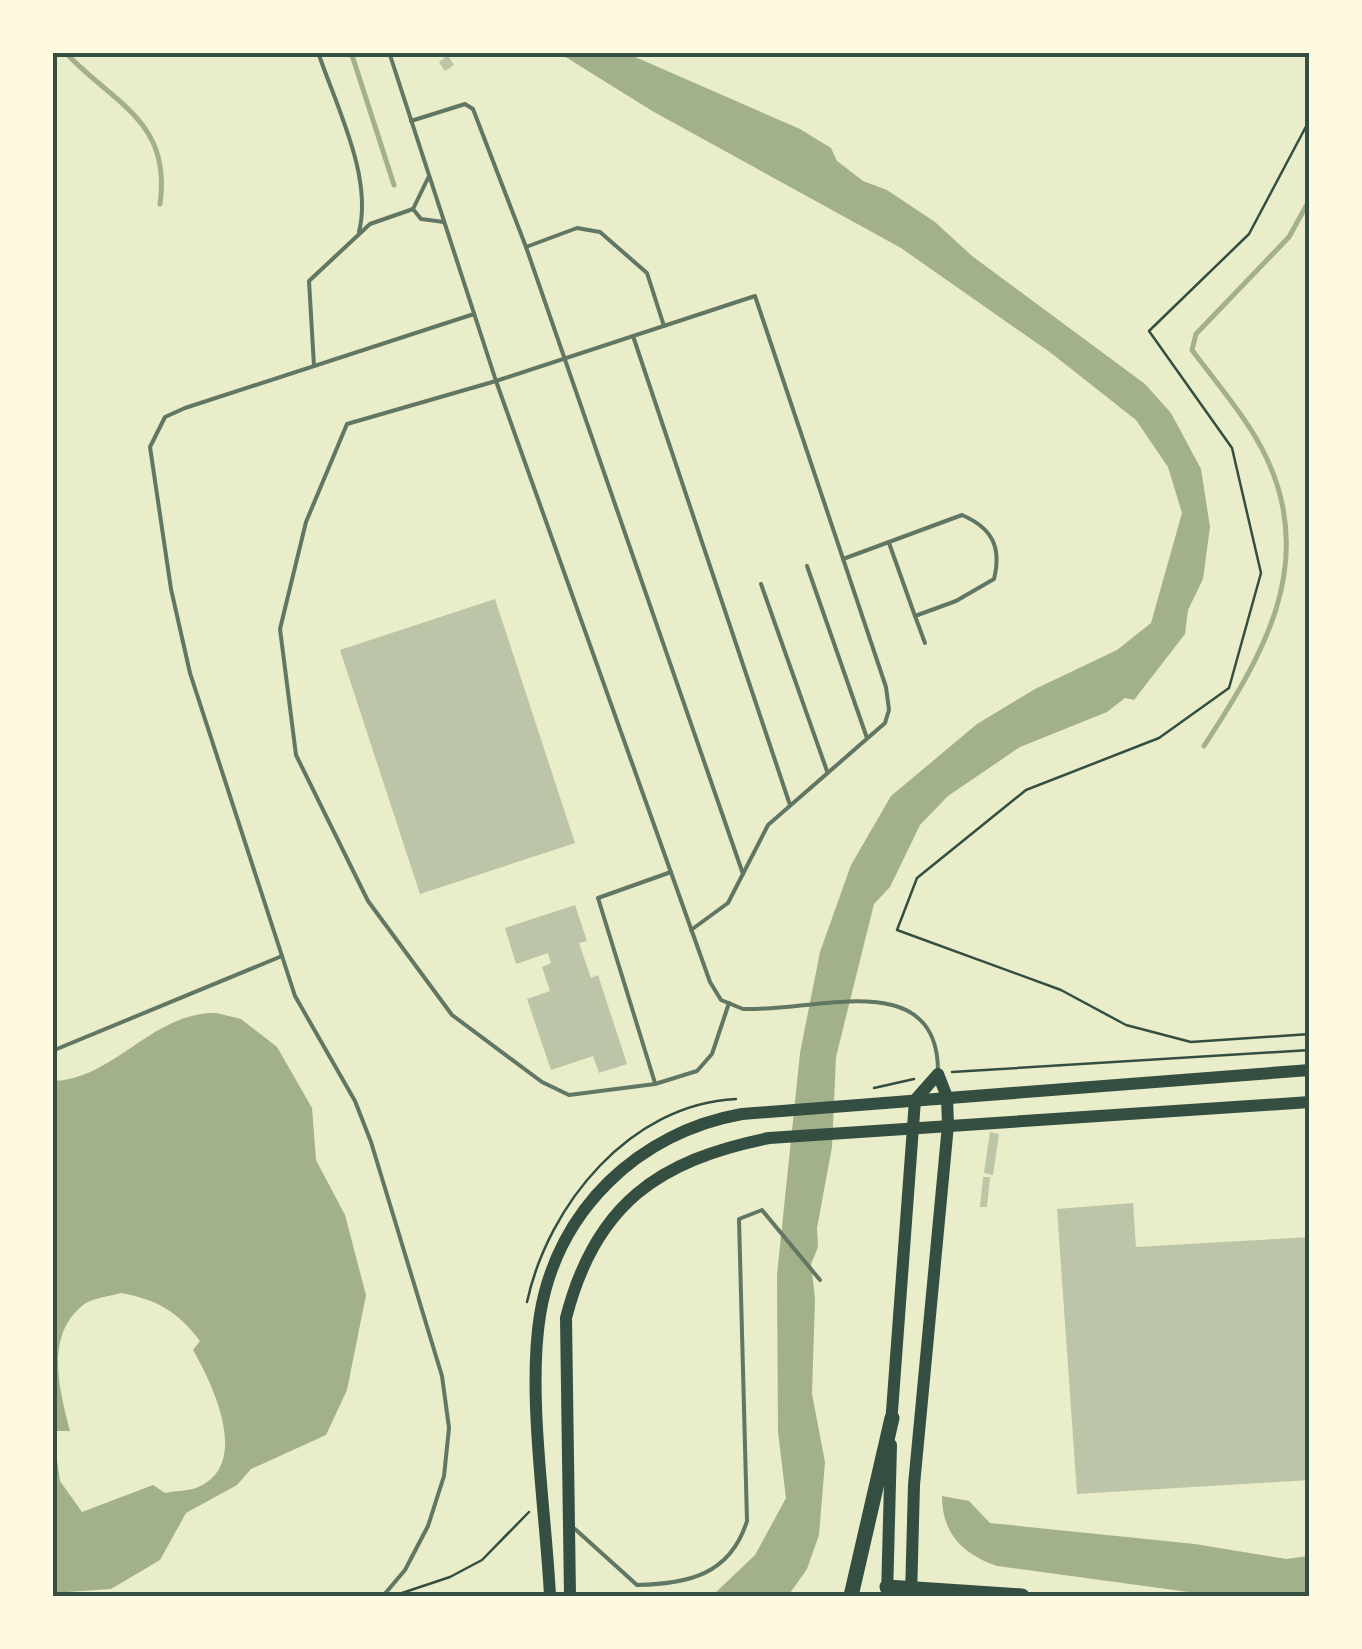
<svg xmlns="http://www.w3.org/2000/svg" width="1362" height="1649" font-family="'Public Sans',sans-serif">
  <rect width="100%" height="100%" fill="#e9edc9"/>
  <g fill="#a3b18a" fill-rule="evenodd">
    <path d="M 559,53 L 626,53 L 800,129 L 831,148 L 837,161 L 863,181 L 887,190 L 935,222 L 972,256 L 1145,384 L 1171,413 L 1201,469 L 1210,527 L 1203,579 L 1188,610 L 1185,634 L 1134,700 L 1125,698 L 1107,712 L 1020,747 L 948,796 L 920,825 L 890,887 L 874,904 L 836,1057 L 832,1147 L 817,1228 L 818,1247 L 811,1264 L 815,1298 L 812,1394 L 825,1462 L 819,1535 L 807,1569 L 788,1596 L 712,1596 L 755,1555 L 786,1498 L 778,1432 L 777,1275 L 800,1053 L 820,952 L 851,865 L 891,796 L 977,724 L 1035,689 L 1117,650 L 1151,623 L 1182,513 L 1168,467 L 1136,420 L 1051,353 L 901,248 L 654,112 Z"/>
    <path d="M 216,1013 L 241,1019 L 277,1047 L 312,1108 L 316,1160 L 345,1215 L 366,1295 L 347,1390 L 326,1435 L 251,1469 L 237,1485 L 186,1513 L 160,1560 L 111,1589 L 53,1593 L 53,1081 C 115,1079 152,1012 216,1013 ZM 121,1293 C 158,1300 177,1311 200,1341 L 193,1350 C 212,1383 253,1466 196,1488 C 187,1491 175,1491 165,1493 L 153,1485 L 82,1512 L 60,1481 L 53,1431 L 70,1431 C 60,1392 44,1336 83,1305 C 92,1298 111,1296 121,1293 Z"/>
    <path d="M 942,1496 L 969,1501 L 990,1523 L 1195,1544 L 1286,1559 L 1309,1556 L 1309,1596 L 1218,1596 L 997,1566 C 963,1554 942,1534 942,1496 Z"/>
  </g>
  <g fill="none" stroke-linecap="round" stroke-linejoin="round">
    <g stroke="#a3b18a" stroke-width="5">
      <path d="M 65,52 C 112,103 172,120 160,204"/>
      <path d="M 351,52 L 394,185"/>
      <path d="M 1204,746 C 1262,657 1317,566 1267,459 C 1249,420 1218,385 1192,350 L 1196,334 L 1289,237 L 1310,199"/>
    </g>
  </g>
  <g fill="#bcc5a7">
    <path d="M 448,55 L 454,65 L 445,71 L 439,62 Z"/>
    <path d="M 495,599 L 575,843 L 420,894 L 340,650 Z"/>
    <path d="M 575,905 L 587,941 L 579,943 L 591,978 L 598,975 L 627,1064 L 599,1073 L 593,1056 L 551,1070 L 527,999 L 550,991 L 542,967 L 551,963 L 548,953 L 516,964 L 505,928 Z"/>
    <path d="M 990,1132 L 999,1134 L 993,1175 L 984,1173 Z"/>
    <path d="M 983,1177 L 990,1177 L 987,1207 L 980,1207 Z"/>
    <path d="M 1133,1203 L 1136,1247 L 1310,1237 L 1310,1480 L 1077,1494 L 1057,1209 Z"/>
  </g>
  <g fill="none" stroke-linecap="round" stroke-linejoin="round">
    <g stroke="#344e41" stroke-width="2.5">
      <path d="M 1310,119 L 1249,234 L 1149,331 L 1232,448 L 1261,573 L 1229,688 L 1159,738 L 1026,790 L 917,878 L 897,930 L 1061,990 L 1126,1025 L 1191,1042 L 1310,1034"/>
      <path d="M 952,1072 L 1310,1050"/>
      <path d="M 874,1088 L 914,1079"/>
      <path d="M 527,1302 C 548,1205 630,1104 736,1099"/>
      <path d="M 399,1594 L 450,1577 L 482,1560 L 529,1512"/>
    </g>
    <g stroke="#617663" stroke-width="4">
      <path d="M 318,52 C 336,106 373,177 359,232"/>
      <path d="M 389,52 L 496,381 L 710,982 L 721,1000 L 743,1009 C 813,1012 936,966 938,1069"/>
      <path d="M 411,121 L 465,104 L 473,109 L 526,247 L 577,228 L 600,232 L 647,273 L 664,326"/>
      <path d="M 429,176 L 413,209 L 421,219 L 444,222"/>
      <path d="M 526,247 L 743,874"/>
      <path d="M 633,336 L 790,805"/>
      <path d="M 314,366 L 309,281 L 370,224 L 413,209"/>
      <path d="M 843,559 L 962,515 C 992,528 1002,547 994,579 L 956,601 L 915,616 L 889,543"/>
      <path d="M 807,566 L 867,738"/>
      <path d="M 761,584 L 827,771"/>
      <path d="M 915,616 L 925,643"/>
      <path d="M 691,930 L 728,903 L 768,825 L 885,723 L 889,710 L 886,687 L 755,296 L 496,381 L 347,424 L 306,522 L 280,629 L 296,755 L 368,901 L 452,1015 L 542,1082 L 569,1095 L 655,1084 L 697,1071 L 712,1054 L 729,1003"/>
      <path d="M 52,1051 L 282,956"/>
      <path d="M 655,1083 L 598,898 L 671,872"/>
      <path d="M 575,1529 L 637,1585 C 688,1584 730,1575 747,1521 L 739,1219 L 762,1210 L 820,1280"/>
      <path d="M 383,1596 L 405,1570 L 428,1526 L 444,1476 L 449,1428 L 442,1376 L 371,1142 L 355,1101 L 295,996 L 190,673 L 171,589 L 150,447 L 165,417 L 185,408 L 474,314"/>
    </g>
    <g stroke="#344e41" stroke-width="12">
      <path d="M 891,1425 L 915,1100 L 938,1074 L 947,1097 L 948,1125 L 914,1485 L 911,1596"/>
      <path d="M 550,1596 C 546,1513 527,1395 540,1315 C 557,1210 639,1132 742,1114 L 1310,1070"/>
      <path d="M 570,1596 L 566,1318 C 595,1204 659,1160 769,1138 L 1310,1102"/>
      <path d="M 887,1596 L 891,1445"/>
    </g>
    <g stroke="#344e41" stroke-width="15">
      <path d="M 887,1587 L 1022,1596"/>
      <path d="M 851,1596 L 892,1418"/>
    </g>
  </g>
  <rect width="1362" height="1649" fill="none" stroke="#fefae0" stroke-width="110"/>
  <rect x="55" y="55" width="1252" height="1539" fill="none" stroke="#344e41" stroke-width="4"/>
</svg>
